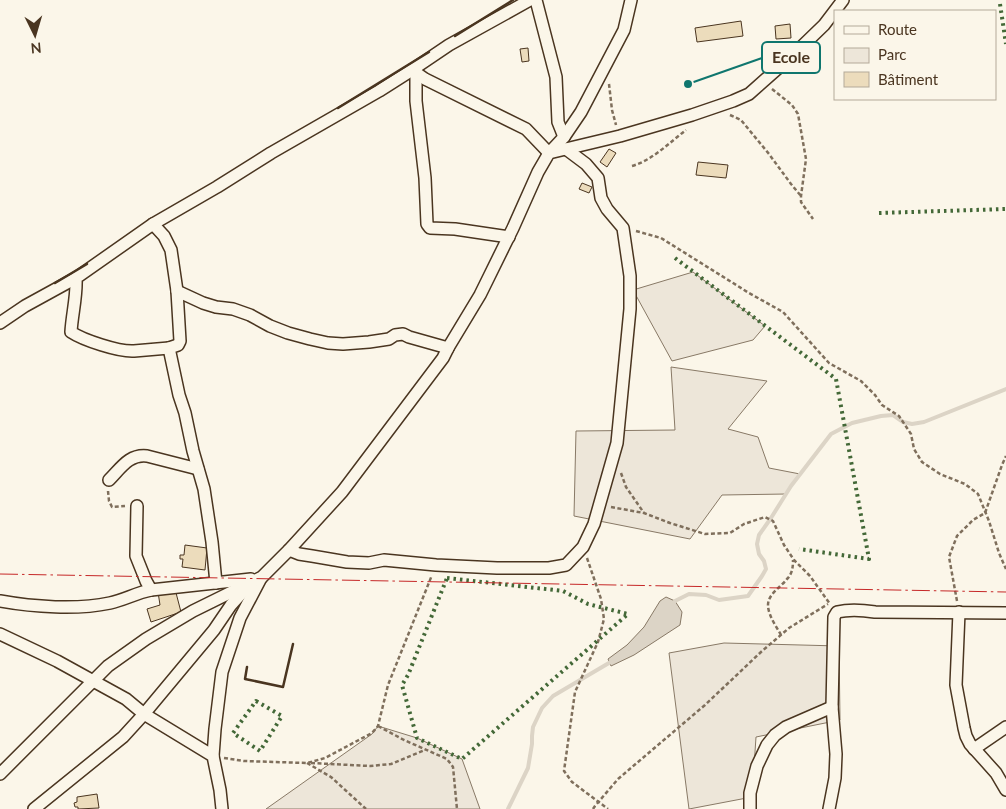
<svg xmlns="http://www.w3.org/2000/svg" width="1006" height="809" font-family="Lato,sans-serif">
  <rect width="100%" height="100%" fill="#fbf6e9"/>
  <g fill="#ede6d9" stroke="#887966">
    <path d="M 693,272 L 765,326 L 753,340 L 672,361 L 633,290 Z"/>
    <path d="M 671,367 L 767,381 L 728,429 L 758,437 L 769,468 L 800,474 L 786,494 L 722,495 L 690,539 L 574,516 L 576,431 L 675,430 Z"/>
    <path d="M 724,643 L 839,646 L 840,720 L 756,737 L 752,797 L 689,809 L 669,653 Z"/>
    <path d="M 378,726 L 417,738 L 462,759 L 480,809 L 266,809 L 372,734 Z"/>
  </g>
  <path fill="#dcd4c6" stroke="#887966" d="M 666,597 L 675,601 L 682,612 L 680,625 L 634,655 L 611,666 L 608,659 L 627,645 L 644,627 L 660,601 Z"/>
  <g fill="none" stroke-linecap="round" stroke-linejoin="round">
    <g stroke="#dcd4c6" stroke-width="4">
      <path d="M 673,604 L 675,601 L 689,594 L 706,595 L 719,600 L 748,596 L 762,576 L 766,569 L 764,561 L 759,554 L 757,544 L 759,535 L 771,518 L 791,486 L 831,434 L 852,423 L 881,416 L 893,415 L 903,422 L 912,424 L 924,422 L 1006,389"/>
      <path d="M 508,809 L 528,768 L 532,744 L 532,736 L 533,727 L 542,708 L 553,696 L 614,660"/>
    </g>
  </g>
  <g fill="#ecdcbc" stroke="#4a3520">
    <path d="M 741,21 L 743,36 L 697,42 L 695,28 Z"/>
    <path d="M 790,24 L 791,38 L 776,39 L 775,26 Z"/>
    <path d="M 528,48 L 529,61 L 522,62 L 520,49 Z"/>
    <path d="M 609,149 L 616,153 L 607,167 L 600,162 Z"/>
    <path d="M 698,162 L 728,165 L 726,178 L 696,175 Z"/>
    <path d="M 582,183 L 592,187 L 589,193 L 579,189 Z"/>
    <path d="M 185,545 L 207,548 L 205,570 L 182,567 L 183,559 L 180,559 L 180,555 L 184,555 Z"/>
    <path d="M 175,589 L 181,612 L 151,622 L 147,609 L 160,605 L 158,592 Z"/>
    <path d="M 97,794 L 99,808 L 78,809 L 78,807 L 75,807 L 74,803 L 77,802 L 77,797 Z"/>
  </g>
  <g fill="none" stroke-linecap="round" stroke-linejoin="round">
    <g stroke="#4a3520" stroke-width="14">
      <g id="minor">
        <path d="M 536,0 L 556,77 L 558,122 L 564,137"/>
        <path d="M 412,70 L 449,45 L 530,0"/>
        <path d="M 416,74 L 416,101 L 425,178 L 427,224 L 430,228 L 455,229 L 509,237"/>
        <path d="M 153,224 L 164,236 L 171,250 L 177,291 L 180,341 L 178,345 L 169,348 L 179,395 L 185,413 L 193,451 L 204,489 L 212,542 L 216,583"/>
        <path d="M 177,291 L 203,303 L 216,307 L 233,309 L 250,315 L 270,326 L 288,333 L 310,339 L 328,343 L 343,344 L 369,342 L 389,339 L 395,335 L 403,334 L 409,337 L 448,348"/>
        <path d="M 0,323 L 25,306 L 76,278"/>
        <path d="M 169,348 C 157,349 145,350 134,351 C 119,352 83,340 71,332 C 72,314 77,296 76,278 L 153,224 L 217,187 L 271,153 L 379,91 L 412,70 L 425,79 L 526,129 L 549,153 L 564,137 L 581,112 L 624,30 L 631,0"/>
        <path d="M 109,480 C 121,468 129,454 147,456 L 198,469"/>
        <path d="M 137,506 L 136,556 L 146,581 L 151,590"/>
        <path d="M 289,550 L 299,554 L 312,556 L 347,562 L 369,563 L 384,560 L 436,565 L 497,568 L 549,568 L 566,565 L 583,547 L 594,524 L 617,443 L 630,309 L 630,276 L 623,228 L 607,209 L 601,198 L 598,178 L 586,164 L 566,149"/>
        <path d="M 0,601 C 33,607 77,610 110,603 C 124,600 136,593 151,590 L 251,579"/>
        <path d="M 959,612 L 956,685 L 964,728 L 966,736 L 970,744 L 996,773 L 1006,790"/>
        <path d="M 0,634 L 57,661 L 106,688 L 126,699 L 144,714 L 213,756 L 220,790 L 222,809"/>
        <path d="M 974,749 L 1006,727"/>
        <path d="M 213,756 L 215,729 L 222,672 L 240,618 L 261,578"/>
        <path d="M 0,774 L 108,666 L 146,639 L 193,611 L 262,577 L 289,550 L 342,492 L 443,358 L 448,348 L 480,295 L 513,228 L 538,172 L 549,153 L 620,136 L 692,115 L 733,101 L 749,94 L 793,55 L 824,25 L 843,0"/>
        <path d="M 34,809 L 123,737 L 144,714 L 214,630 L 231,605 L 248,586"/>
        <path d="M 750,809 L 750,793 L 757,766 L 767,745 L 775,735 L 786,727 L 832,707"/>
        <path d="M 829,809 L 835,778 L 836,754 L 832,707 L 834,617 L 837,612 C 850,609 862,610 875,612 L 1006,613"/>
      </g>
    </g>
    <g stroke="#7f6f5c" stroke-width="2.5" stroke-dasharray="4 2.5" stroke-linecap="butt">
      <path d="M 609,84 L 612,110 L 616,125"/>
      <path d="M 772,89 L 792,105 L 798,114 L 806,159 L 801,196 L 801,202 L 813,219"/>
      <path d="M 730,115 L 741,120 L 769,154 L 791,184 L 801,196"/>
      <path d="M 632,166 C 653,160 670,142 686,130"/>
      <path d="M 636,231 L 661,238 L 749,293 L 783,312 L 829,363 L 861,381 L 875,395 L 882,405 L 899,416 L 911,434 L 914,449 L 922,462 L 940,474 L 965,484 L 978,494 L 989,521 L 999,553 L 1006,569"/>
      <path d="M 621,473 L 626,487 L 644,513"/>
      <path d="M 108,491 L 109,501 L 112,507 L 125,506"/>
      <path d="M 611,507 L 644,513 L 670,523 L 705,534 L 730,533 L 744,524 L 765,517 L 773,521 L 784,545 L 794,560 L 810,576 L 830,604"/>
      <path d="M 587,558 L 601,599 L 604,619 L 598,642 L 575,692 L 564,771 L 572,782 L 608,809"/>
      <path d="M 957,601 L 949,557 L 957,536 L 973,520 L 985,513 L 1002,465 L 1006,456"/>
      <path d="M 781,635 C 776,626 768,615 768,605 C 768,594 781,587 787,579 C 792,574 793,568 793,560"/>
      <path d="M 378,726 L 404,740 L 447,759 L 453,767 L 457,809"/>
      <path d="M 224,758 L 244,761 L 307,763 L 325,758 L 372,733 L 378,726 L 388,685 L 432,575"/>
      <path d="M 307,763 L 331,777 L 366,809"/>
      <path d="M 311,763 L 370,766 L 391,764 L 425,750"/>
      <path d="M 593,809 L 595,806 L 618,779 L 705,705 L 761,652 L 789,628 L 828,604"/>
    </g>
    <use href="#minor" stroke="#fbf6e9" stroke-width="11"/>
    <g stroke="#436837" stroke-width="4" stroke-dasharray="2.5 4" stroke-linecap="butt">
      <path d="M 1000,4 L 1006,44"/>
      <path d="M 879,213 L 1006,209"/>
      <path d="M 675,258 L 836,379 L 869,559 L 799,549"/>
      <path d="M 447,578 L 563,591 L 588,604 L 628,614 L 462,759 L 417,738 L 402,685 L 408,675 Z"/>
      <path d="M 256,701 L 282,716 L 260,751 L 233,733 Z"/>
    </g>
    <g stroke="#4a3520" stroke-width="2.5">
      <path d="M 455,36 L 513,0"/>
      <path d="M 338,108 L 429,52"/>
      <path d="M 55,283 L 87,264"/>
      <path d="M 247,667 L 245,679 L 283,687 L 293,644"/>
    </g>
    <path stroke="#c62828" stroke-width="1" stroke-dasharray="18 4 2.5 4" stroke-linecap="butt" d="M 0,574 L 1006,592"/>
  </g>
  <path fill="none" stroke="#0f766e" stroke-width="2" d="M688 84L762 58"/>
  <circle fill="#0f766e" stroke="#fbf6e9" stroke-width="2" cx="688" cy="84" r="5"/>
  <rect fill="#fbf6e9" stroke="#0f766e" stroke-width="2" x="762" y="42" width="58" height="31" rx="5"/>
  <g font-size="16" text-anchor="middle" font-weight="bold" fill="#4a3520">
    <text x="791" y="63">Ecole</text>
  </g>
  <rect x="834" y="10" width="162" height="90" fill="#fbf6e9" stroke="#b4a999"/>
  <rect x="844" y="26" width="25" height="8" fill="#fbf6e9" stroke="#b4a999"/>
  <text x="878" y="35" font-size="15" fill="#4a3520">Route</text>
  <rect x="844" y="48" width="25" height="15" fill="#ede6d9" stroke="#b4a999"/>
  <text x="878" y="60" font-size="15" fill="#4a3520">Parc</text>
  <rect x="844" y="72" width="25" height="15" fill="#ecdcbc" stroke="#b4a999"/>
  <text x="878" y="85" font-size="15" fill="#4a3520">Bâtiment</text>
  <g transform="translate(35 35) rotate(175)" stroke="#fbf6e9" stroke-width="4" paint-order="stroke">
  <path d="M0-4L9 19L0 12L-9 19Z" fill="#4a3520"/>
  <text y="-8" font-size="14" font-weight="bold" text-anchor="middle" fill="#4a3520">N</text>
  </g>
</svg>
